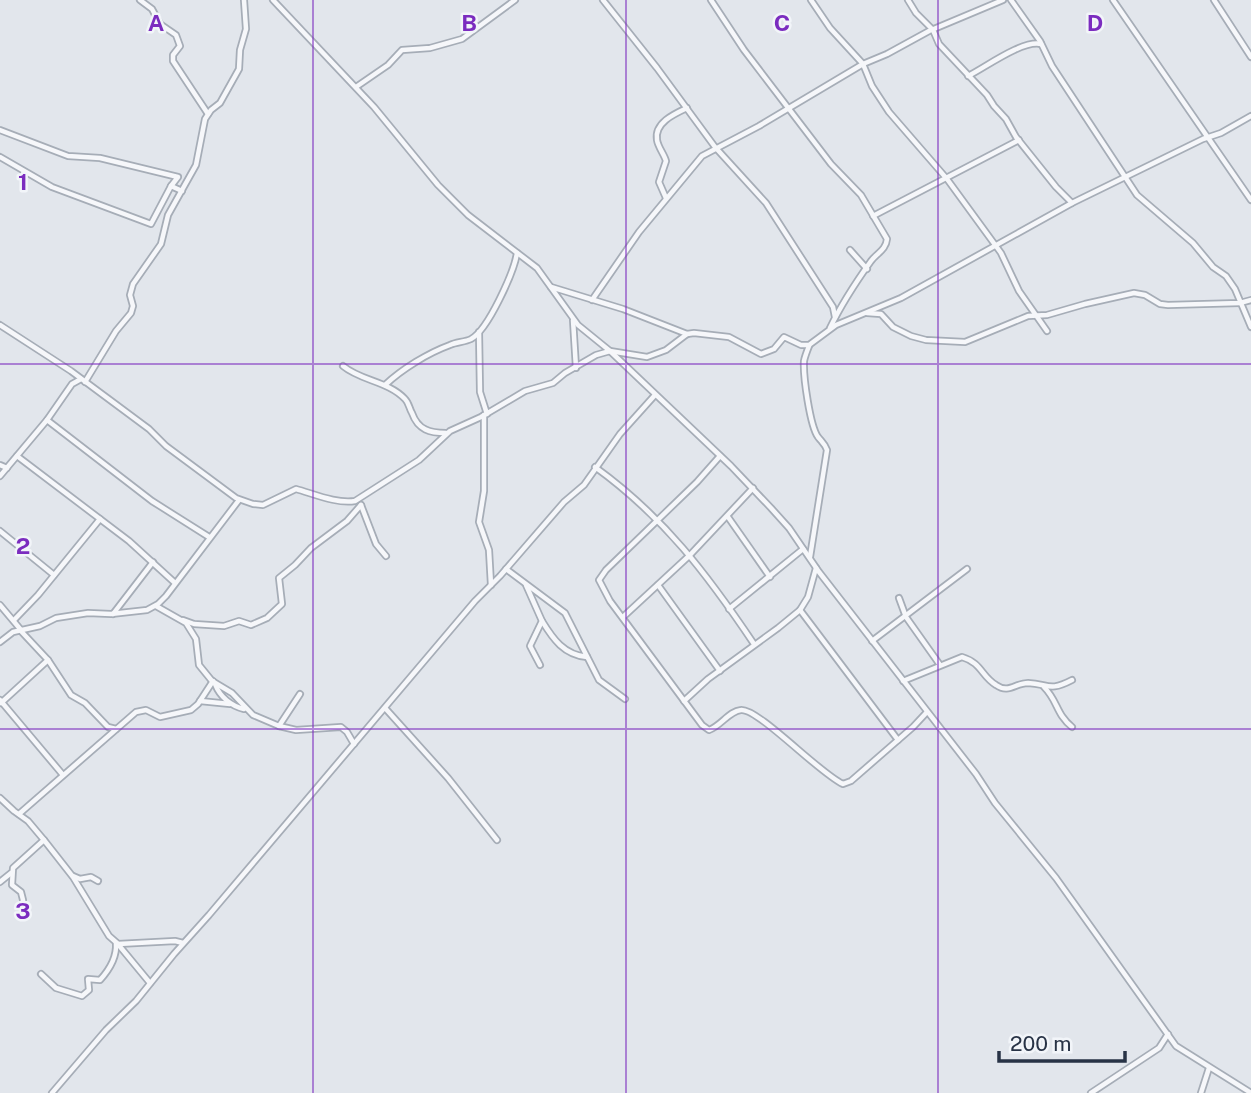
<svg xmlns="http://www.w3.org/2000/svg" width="1251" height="1093" font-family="'Public Sans',sans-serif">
  <rect width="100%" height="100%" fill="#e2e6ec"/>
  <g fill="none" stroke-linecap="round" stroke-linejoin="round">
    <g stroke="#a6adb7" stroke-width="8">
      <g id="minor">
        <path d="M 140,0 L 152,9 L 160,24 L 176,35 L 180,46 L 173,55 L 173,61 L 208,114"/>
        <path d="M 273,0 L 374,107 L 438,185 L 468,215 L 537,268 L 578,325 L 610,351 L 731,466 L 771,508 L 789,528 L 819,572 L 976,774 L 995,803 L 1056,878 L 1176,1046 L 1251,1093"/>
        <path d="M 603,0 L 657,68 L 715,147 L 766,203 L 833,307 L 835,317"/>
        <path d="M 711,0 L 744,50 L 831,164 L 861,195 L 887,239 C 886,250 877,253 871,261 C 856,282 841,305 830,328"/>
        <path d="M 811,0 L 830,28 L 863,64 L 872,86 L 889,112 L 947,179 L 1001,253 L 1019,291 L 1047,331"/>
        <path d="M 908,0 L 916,13 L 933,30 L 939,44 L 987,95 L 994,106 L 1006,119 L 1016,137 L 1056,187 L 1072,203"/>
        <path d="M 1011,0 L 1040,41 L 1052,66 L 1137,195 L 1193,243 L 1213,267 L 1226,276 L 1235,289 L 1251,327"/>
        <path d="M 1113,0 L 1251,200"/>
        <path d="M 1214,0 L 1251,57"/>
        <path d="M 968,76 C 986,67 1022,40 1041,44"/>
        <path d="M 356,87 L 388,65 L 402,50 L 430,48 L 462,39 L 515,0"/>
        <path d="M 0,130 L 68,156 L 100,158 L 178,177 L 171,186 L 182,191"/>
        <path d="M 0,157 L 52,187 L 151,224 L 171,186"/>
        <path d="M 666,198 L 659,182 L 666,161 C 664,154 658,147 657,140 C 654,123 674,114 687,108"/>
        <path d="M 873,216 L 1019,140"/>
        <path d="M 850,250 L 867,269"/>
        <path d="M 551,287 L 623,309 L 687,334"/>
        <path d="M 592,300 L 639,232 L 702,156 L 759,126 L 863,64 L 887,54 L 929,31 L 1003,0"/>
        <path d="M 867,313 L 881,314 L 893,327 L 911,336 L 926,340 L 965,342 L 1028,316 L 1047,315 L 1085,304 L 1134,293 L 1145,295 L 1160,304 L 1168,305 L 1240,303 L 1251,300"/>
        <path d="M 573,320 L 576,368"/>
        <path d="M 0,325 L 71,371 L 149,429 L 166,446 L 236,498 L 253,504 L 263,505 L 296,489 C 314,494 337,504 355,501 L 419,460 L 450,431 L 481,417 L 525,391 L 553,383 L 565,373 L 596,355 L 610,351 L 647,357 L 666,350 L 687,334 L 694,333 L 729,337 L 761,354 L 774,349 L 784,337 L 801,345 L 809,345 L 836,325 L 901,298 L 1072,203 L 1203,139 L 1221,133 L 1251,116"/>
        <path d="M 479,332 L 480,392 L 487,414"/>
        <path d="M 809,346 C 807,351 805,356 804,361 C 803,376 810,426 818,437 C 822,442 825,444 827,450 L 810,557"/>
        <path d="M 343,366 C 361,381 388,381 405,399 C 409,403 409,408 412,413 C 418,430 430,433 446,433"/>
        <path d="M 85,382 L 116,331 L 131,313 L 133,306 L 130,295 L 133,284 L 161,244 L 168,215 L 196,165 L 205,119 L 211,110 L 220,103 L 239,69 L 240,50 L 246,29 L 244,0"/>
        <path d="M 385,385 C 402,369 428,353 450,345 C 456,342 465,342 471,339 C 488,330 514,272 517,253"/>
        <path d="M 484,415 L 484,491 L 479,522 L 489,550 L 491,585"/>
        <path d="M 47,420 L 152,501 L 209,537"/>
        <path d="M 17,456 L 129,541 L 175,583"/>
        <path d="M 720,456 L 697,482 L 606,570 L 599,580 L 610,601 L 702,725 L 709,730 C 721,726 729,711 741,710 C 758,708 820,774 843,784 L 851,781 L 913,727 L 927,712"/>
        <path d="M 0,465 L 7,468"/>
        <path d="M 595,467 C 664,517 707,574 754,644"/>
        <path d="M 0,476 L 47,420 L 72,384 L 81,379"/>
        <path d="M 361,505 L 376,544 L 386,556"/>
        <path d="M 728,517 L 770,577"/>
        <path d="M 0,531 L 54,575"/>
        <path d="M 506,569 L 565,613 L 599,680 L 625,699"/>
        <path d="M 526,585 L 542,621 L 530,646 L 540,665"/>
        <path d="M 658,585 L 720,671"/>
        <path d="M 899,598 L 906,617 L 940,665"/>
        <path d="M 0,605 L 21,630"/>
        <path d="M 156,606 L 186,623 L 196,639 L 199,665 L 212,681 L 232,693 L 253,715 L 279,726 L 296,730 L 341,727 L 347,732 L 354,744"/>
        <path d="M 729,609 L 803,549"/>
        <path d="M 800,610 L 898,740"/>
        <path d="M 113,614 L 153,562"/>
        <path d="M 623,617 L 690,555 L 753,488"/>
        <path d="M 14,620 L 38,595 L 100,519"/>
        <path d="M 183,620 L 194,624 L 224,626 L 239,621 L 251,625 L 267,618 L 282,604 L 279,578 L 295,565 L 311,548 L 347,521 L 361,505"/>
        <path d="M 542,621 C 553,639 564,655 587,657"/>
        <path d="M 20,630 L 48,660 L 71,695 L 85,703 L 108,727 L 116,729"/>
        <path d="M 872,641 L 967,569"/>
        <path d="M 0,642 L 13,632 L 40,626 L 56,618 L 88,613 L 111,614 L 147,610 L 158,604 L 166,596 L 239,500"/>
        <path d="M 903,681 L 962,657 C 982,663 981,676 996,685 C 1009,694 1015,683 1028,683 C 1049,684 1049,692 1072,680"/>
        <path d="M 215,684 C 220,697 231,706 244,709"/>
        <path d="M 1044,687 C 1058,701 1056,714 1072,727"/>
        <path d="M 0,700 L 63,775"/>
        <path d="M 200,701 L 230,704"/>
        <path d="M 684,701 L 708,679 L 778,628 L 800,610 L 808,597 L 816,568"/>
        <path d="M 1,703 L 48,660"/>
        <path d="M 385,708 L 448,778 L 497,840"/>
        <path d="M 279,726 L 300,694"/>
        <path d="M 0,798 L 14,811 L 28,821 L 44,840 L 73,877 L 109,936 L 117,943 L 150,983"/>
        <path d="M 19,814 L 136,712 L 146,710 L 160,717 L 191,710 L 198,704 L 213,681"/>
        <path d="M 73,876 L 80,879 L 91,877 L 98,881"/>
        <path d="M 0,882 L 11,873"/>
        <path d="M 23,900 L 21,892 L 12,885 L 13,868 L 44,840"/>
        <path d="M 118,944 L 175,941 L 183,943"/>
        <path d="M 41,974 L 56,988 L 82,996 L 89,990 L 88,979 L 100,980 C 110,969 117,957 116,943"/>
        <path d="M 52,1093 L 106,1030 L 136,1001 L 174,954 L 209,915 L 475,601 L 500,576 L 564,502 L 584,485 L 620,434 L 655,395"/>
        <path d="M 1091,1093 L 1159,1048 L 1168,1034"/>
        <path d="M 1201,1093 L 1209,1068"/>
      </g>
    </g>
    <use href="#minor" stroke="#f6f7fa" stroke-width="4.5"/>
  </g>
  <path fill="none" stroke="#7b2cbf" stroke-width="2" stroke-opacity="0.55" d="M 313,0 L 313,1093M 626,0 L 626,1093M 938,0 L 938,1093M 0,364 L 1251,364M 0,729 L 1251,729"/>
  <g font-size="23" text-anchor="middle" font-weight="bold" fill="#7b2cbf" stroke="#f2f5f9" stroke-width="5" stroke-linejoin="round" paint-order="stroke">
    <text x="156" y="31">A</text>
    <text x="469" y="31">B</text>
    <text x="782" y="31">C</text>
    <text x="1095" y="31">D</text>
    <text x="23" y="190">1</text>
    <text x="23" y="554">2</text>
    <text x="23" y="919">3</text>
  </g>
  <path d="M999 1051v10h126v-10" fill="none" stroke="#283346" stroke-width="3.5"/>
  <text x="1010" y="1051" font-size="21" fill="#283346" stroke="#f2f5f9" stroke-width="5" paint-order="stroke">200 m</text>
</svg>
